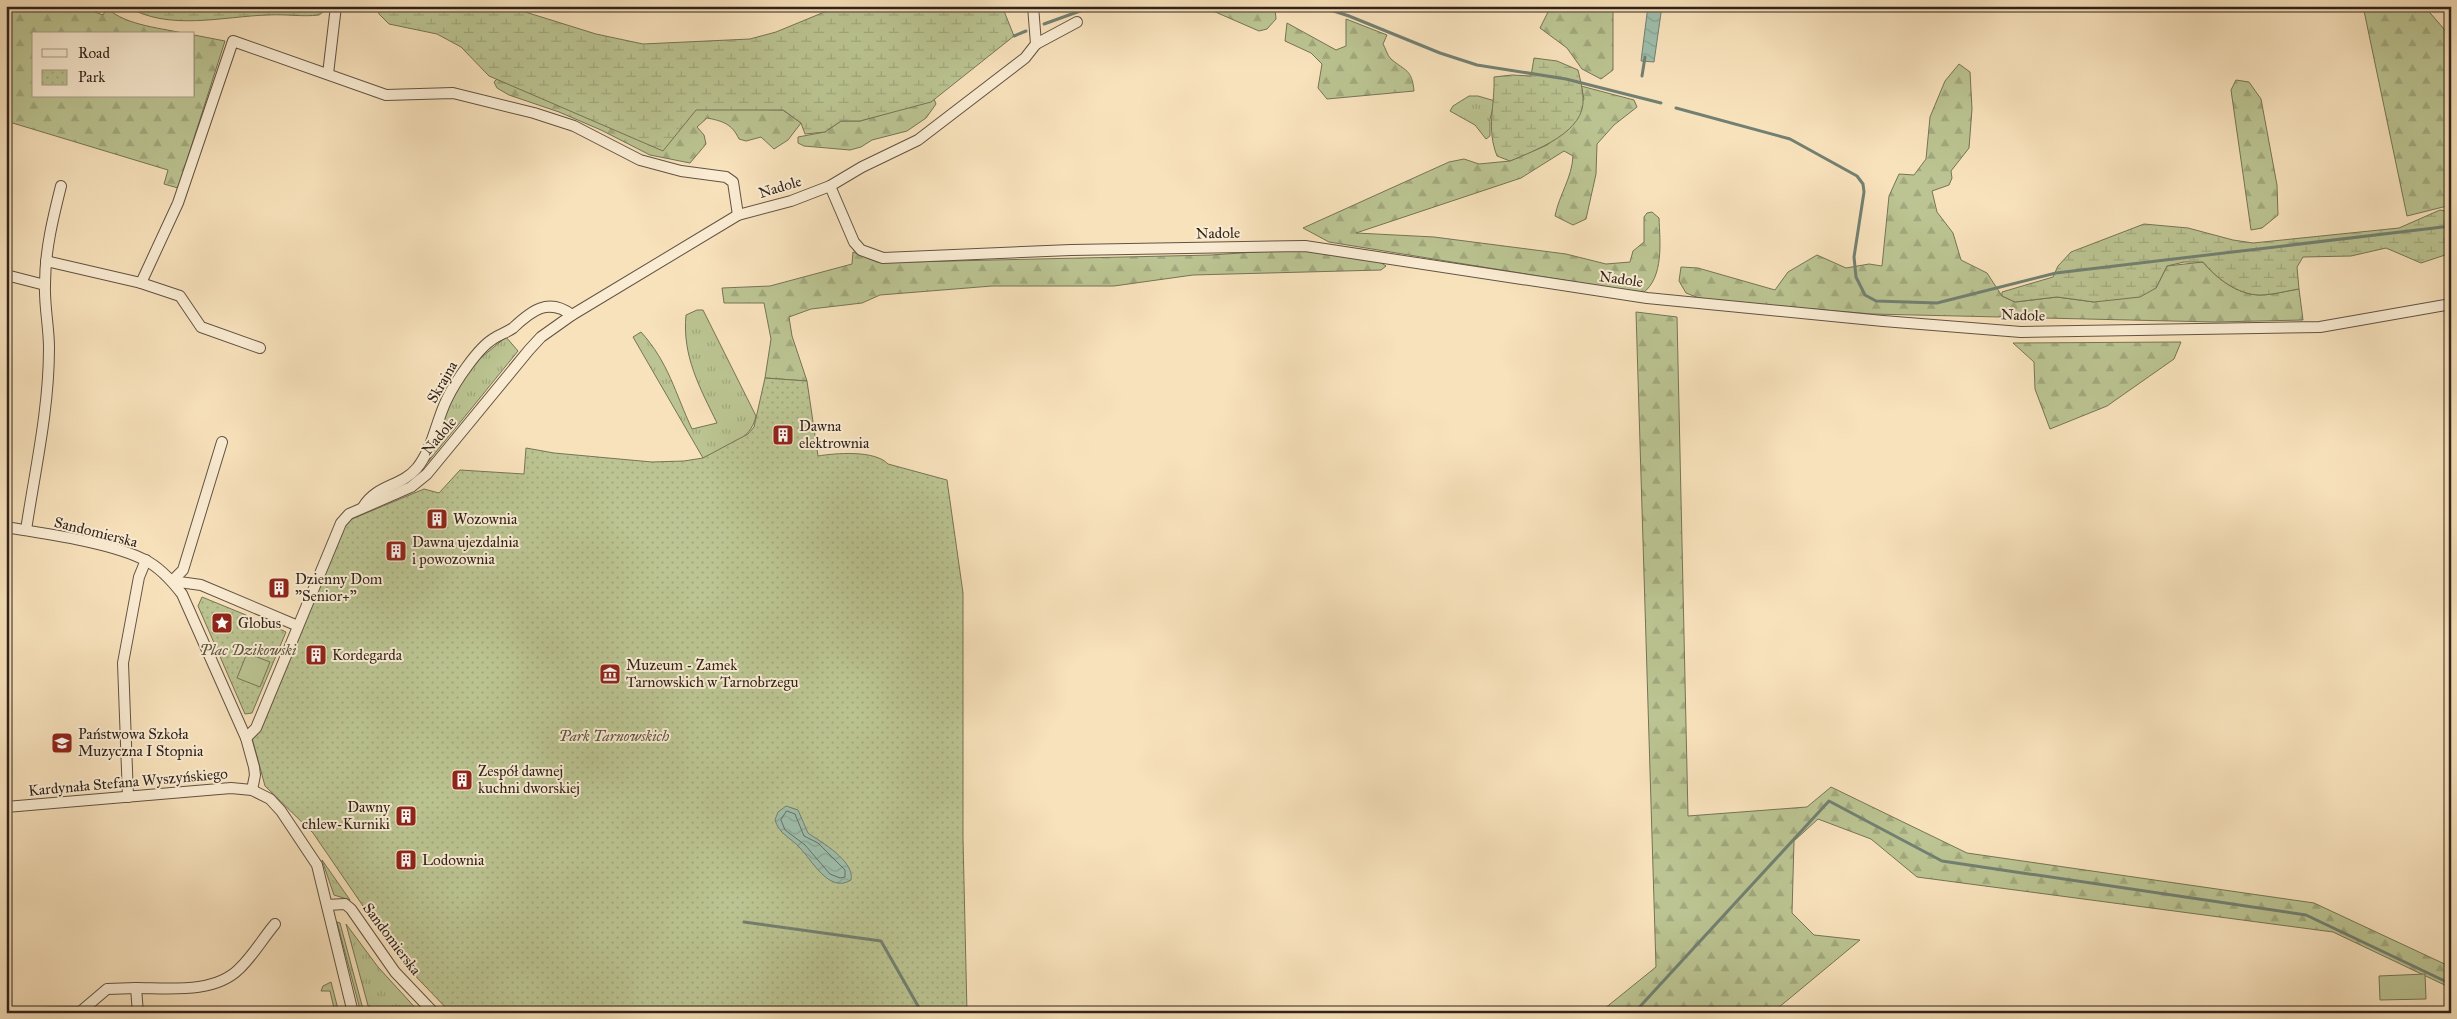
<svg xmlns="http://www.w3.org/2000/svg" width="2457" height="1019" font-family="'IM FELL Great Primer',serif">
  <defs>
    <pattern id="grass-tufts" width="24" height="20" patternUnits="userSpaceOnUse" patternTransform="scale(1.25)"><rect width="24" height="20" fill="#bbc492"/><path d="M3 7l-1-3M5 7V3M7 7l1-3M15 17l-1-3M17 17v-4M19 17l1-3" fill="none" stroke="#a1a87d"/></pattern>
    <pattern id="forest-firs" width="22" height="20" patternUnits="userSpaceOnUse" patternTransform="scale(1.25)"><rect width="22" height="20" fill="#bbc492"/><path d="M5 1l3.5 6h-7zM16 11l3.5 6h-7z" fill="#a1a87d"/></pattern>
    <pattern id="wetland-marsh" width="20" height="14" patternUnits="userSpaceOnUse" patternTransform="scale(1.25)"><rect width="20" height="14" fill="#bbc492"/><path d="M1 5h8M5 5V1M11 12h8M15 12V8" fill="none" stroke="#a1a87d"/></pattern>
    <pattern id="park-dots" width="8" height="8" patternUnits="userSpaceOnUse" patternTransform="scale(1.25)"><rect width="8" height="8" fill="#bbc492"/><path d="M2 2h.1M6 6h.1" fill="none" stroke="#a1a87d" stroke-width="1.8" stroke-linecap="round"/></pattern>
    <pattern id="water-waves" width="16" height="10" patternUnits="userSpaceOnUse" patternTransform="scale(1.25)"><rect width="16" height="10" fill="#9ebeac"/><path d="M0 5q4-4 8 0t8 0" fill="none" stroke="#88a393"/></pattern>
  </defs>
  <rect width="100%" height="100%" fill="#f8e2bc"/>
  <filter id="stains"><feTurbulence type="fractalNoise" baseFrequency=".004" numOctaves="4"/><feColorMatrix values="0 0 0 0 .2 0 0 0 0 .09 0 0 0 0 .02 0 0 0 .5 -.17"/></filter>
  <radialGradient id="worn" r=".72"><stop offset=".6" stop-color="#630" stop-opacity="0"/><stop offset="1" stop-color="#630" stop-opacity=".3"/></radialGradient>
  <g fill="url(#grass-tufts)" stroke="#767456">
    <path d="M 1469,96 L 1478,96 L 1495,101 L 1490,119 L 1490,136 L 1486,139 L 1475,125 L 1450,111 L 1453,106 Z"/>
    <path d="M 697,310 L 703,310 L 756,416 C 751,441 724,448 703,458 L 633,337 L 641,332 C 669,363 675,393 692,429 L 717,423 C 700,388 682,356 686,315 Z"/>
    <path d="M 506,337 L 518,351 L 419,473 L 465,371 Z"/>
    <path d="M 322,860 L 350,900 L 334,895 Z"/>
    <path d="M 337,922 L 340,923 L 364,1013 L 361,1013 Z"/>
    <path d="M 346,924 L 378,967 L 420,1013 L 370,1013 Z"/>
    <path d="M 331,982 L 339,1013 L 335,1013 L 330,991 L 321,991 L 323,986 Z"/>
  </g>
  <g fill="url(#forest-firs)" stroke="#767456">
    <path d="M 6,6 L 79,6 L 103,15 L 107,8 C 126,26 163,28 187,34 L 34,34 L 34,96 L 194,96 L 194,35 L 225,41 L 178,188 L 164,184 L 168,170 L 6,121 Z"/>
    <path d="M 1188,6 L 1290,6 L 1275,9 L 1276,19 L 1267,29 L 1259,31 L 1213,11 L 1189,8 Z"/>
    <path d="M 1551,6 L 1613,6 L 1613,70 L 1601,79 L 1582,69 L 1567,48 L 1540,28 Z"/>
    <path d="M 2363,6 L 2424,6 L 2451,37 L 2451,205 L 2407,216 Z"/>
    <path d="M 1346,19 L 1387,35 L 1383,44 C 1386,49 1387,55 1391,59 C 1405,71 1412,69 1414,91 L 1327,99 L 1318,88 L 1322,64 L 1311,53 L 1285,41 L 1287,23 L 1336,50 L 1346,46 Z"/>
    <path d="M 1959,64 L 1970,72 L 1972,109 L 1969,148 L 1951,171 L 1952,178 L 1949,185 L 1932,191 L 1937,212 L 1953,233 L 1961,260 L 1987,273 L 2002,296 L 2015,302 L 2057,297 L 2094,302 L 2156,288 L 2167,266 L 2203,262 C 2216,278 2238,295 2260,295 C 2272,295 2286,291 2299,289 L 2303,320 L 2215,322 L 1872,314 L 1704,300 L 1686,293 L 1679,281 L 1681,267 L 1698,268 L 1775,290 L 1788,272 L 1817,255 L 1846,268 L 1869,264 L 1882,266 L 1889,196 L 1899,174 L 1914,175 L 1926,159 L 1930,117 L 1945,81 Z"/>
    <path d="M 497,79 L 559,105 L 783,110 L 801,123 L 788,140 L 774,149 L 761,137 L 746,141 L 739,139 C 732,124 723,121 707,118 L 697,127 L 704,135 L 706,144 L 690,163 L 650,155 L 601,130 L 559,112 L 509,95 L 497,88 L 494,82 Z"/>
    <path d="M 2236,80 L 2249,82 L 2261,99 L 2277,185 L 2278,215 L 2262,228 L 2251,230 L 2231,90 Z"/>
    <path d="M 1581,86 L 1634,100 L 1637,107 L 1614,125 L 1597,144 L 1596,174 L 1586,219 L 1573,225 L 1555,216 C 1559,195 1572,178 1573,156 L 1564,151 L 1521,178 L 1356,233 L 1434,237 L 1566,254 L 1606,264 L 1630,262 L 1633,251 L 1644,242 L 1644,217 L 1647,213 L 1652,212 L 1659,218 C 1660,242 1664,277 1643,293 L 1329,242 L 1303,228 L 1449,162 L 1464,159 L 1479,164 L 1510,161 L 1547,145 L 1560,135 L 1584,99 Z"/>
    <path d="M 934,99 L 936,104 L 926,118 L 907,131 L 872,140 L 861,147 L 850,150 L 804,146 L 798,143 L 798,137 L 825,132 L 841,121 L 860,121 Z"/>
    <path d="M 1286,250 L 1306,250 L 1380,262 L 1386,266 L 1381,270 L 1193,275 L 1114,286 L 992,286 L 880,295 L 862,303 L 811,309 L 789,317 L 792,336 L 807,381 L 765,378 L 771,339 L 764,303 L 724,303 L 722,288 L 770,286 L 852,264 L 853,252 L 877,262 L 908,262 L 1211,255 Z"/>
    <path d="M 1636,312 L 1677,317 L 1688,816 L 1807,807 L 1831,787 L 1967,853 L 2314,903 L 2451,967 L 2451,988 L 2333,932 L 1917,877 L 1871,839 L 1818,819 L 1794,841 L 1792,913 L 1814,935 L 1860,940 L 1772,1013 L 1599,1013 L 1656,967 Z"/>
    <path d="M 2181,342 L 2174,359 L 2107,406 L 2050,429 L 2035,389 L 2034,362 L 2013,343 Z"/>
  </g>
  <g fill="url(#wetland-marsh)" stroke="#767456">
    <path d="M 126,6 L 330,6 L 330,7 L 319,15 C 302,17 286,14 269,15 C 223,16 169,32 126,6 Z"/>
    <path d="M 377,6 L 506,6 L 596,34 L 643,44 L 750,39 L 776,32 L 839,6 L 1002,6 L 1014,36 L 931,102 L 860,121 L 841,121 L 825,132 L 805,134 L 801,123 L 783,110 L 696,110 L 663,151 L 489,76 L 461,47 L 437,34 L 389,24 L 379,14 Z"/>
    <path d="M 1534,58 L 1557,61 L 1578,70 C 1580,79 1583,89 1583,98 C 1586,132 1536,150 1510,161 L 1497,156 C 1486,128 1495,106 1494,77 L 1512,75 L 1531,76 Z"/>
    <path d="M 2440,210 L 2451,212 L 2451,253 L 2421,263 L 2386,248 L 2351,256 L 2303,257 L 2297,267 L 2299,289 C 2286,291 2272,295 2260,295 C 2238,295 2216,278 2203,262 L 2184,262 L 2167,266 L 2156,288 L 2140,297 L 2094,302 L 2057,297 L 2015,302 L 2002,296 L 2002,292 L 2053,277 L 2058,266 L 2071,252 L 2144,224 L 2188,228 L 2233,240 L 2253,243 L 2399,228 Z"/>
  </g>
  <g fill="url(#park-dots)" stroke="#767456">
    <path d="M 765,378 L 807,381 L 818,456 C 836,453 875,450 888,464 L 947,480 L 963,593 L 963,839 L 967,1013 L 451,1013 L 400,960 L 313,833 L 265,786 L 252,738 L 261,730 L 347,521 L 424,489 L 439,493 L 460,470 L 524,474 L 526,448 L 554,453 L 652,462 L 684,461 L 703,458 L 748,434 L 754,427 Z"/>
    <path d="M 202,597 L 246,615 L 248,619 L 269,628 L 273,626 L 286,632 L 252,713 L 245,714 L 198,606 Z"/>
  </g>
  <g fill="#bbc492" stroke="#767456">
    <path d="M 247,653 L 270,662 L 260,687 L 237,678 Z"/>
    <path d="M 2425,974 L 2426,999 L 2380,1000 L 2379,976 Z"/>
  </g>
  <g fill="url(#water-waves)" stroke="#728072">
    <path d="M 1648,6 L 1662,6 L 1654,62 L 1641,61 Z"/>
    <path d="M 786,806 L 798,810 L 808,833 C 821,842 855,861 851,880 C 829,894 812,860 800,848 C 790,837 779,834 775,820 L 778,812 Z"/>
  </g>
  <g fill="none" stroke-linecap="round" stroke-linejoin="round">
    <path stroke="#677064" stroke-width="1" d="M 787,811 L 795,814 L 804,836 L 818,843 L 845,870 L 845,877 L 840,878 L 830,874 L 805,845 L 785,830 L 781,820 Z"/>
    <g stroke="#728072" stroke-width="3">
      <path d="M 1318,6 L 1349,16 L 1440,53 L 1477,65 L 1566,79 L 1661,103"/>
      <path d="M 1044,24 L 1094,6"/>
      <path d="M 1014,36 L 1026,31"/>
      <path d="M 1642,76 L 1645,57"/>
      <path d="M 1676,108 L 1790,139 L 1857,176 L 1863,184 L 1864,192 L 1854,257 L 1856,277 L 1865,295 L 1876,301 L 1937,303 L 2056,273 L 2451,226"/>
      <path d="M 744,922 L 881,941 L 922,1013"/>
      <path d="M 1634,1013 L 1829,801 L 1942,861 L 2306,915 L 2451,984"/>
    </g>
    <g stroke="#625343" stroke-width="12">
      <g id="minor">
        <path d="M 1036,44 L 1077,22"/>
        <path d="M 328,74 L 336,6"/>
        <path d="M 830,186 L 854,242 L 861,250 L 883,258 L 1071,250 L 1305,246 L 1647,298 L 1883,321 L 2021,332 L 2320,327 L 2451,304"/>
        <path d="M 46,261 L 141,283 L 180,296 L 201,327 L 260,348"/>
        <path d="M 6,275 L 45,285"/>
        <path d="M 141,283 L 178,203 L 233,41 L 386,95 L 453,93 L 534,113 L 574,126 L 640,160 L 681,171 L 726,177 L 733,182 L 738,215"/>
        <path d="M 363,507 C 377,484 401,487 417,468 C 433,448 436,421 447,399 C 455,382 478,348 493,339 C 500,334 506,333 513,328 C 531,311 548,297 572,315"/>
        <path d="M 6,527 C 46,534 110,542 145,560 C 159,567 172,581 182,594 L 246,738 L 254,767 L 255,775 L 252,790"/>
        <path d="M 26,530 C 35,470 49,410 49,348 C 49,327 44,305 45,284 C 45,250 53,218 61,186"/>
        <path d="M 172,581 L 183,570 L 222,442"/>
        <path d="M 172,581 L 201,585 L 298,626"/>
        <path d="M 246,738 L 256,728 L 341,523 L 349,514 L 411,487 L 427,474 L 529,350 L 541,337 L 572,315 L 738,215 L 791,201 L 830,186 L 862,167 L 918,140 L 1025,58 L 1036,44 L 1033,6"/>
        <path d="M 128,797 L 123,663 L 139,577 L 146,560"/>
        <path d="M 6,807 L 231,788 L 252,790 L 270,799 L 281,811 L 317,865 L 353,1013"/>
        <path d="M 327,905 L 345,904 L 351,909 L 395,972 L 434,1013"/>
        <path d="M 136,988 C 168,988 214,994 239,969 C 253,956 263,938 275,924"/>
        <path d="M 39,1013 L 80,1012 L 107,989 L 136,988 L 138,1013"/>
      </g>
    </g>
    <use href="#minor" stroke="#faecd3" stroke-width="10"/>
  </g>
  <defs>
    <g id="building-square" transform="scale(1.125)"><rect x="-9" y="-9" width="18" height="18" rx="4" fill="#8f2418" stroke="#faecd3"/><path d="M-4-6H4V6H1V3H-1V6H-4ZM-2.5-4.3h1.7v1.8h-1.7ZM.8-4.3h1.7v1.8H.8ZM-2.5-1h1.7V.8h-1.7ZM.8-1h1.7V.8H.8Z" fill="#fff"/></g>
    <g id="sight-square" transform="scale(1.125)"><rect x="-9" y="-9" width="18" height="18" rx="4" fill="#8f2418" stroke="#faecd3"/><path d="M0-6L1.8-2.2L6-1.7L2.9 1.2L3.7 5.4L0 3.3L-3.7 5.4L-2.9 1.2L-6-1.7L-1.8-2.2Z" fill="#fff"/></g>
    <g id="museum-square" transform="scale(1.125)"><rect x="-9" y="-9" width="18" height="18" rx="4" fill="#8f2418" stroke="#faecd3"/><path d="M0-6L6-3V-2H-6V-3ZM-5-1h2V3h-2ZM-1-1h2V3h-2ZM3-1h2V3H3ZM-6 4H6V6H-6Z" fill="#fff"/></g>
    <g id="school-square" transform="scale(1.125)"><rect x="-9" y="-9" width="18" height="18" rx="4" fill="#8f2418" stroke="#faecd3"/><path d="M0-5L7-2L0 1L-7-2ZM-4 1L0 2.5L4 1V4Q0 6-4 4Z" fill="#fff"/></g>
  </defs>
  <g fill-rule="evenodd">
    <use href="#building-square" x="783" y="435"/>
    <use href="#building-square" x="437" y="519"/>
    <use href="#building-square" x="396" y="551"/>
    <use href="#building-square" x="279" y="588"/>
    <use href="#sight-square" x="222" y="623"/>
    <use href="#building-square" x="316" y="655"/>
    <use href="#museum-square" x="610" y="674"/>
    <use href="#school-square" x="62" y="743"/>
    <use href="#building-square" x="462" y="780"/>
    <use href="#building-square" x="406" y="816"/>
    <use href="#building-square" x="406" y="860"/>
  </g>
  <g text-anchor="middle" stroke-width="4" stroke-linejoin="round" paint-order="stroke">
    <g font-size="15" fill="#30231b" stroke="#faecd3">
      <text transform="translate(780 187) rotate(-17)" y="5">Nadole</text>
      <text transform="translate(1218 233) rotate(-1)" y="5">Nadole</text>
      <text transform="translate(1621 279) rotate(8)" y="5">Nadole</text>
      <text transform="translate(2023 315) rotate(2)" y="5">Nadole</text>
      <text transform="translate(442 382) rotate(-60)" y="5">Skrajna</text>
      <text transform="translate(439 436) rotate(-50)" y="5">Nadole</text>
      <text transform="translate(96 532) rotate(14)" y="5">Sandomierska</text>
      <text transform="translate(128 782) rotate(-5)" y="5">Kardynała Stefana Wyszyńskiego</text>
      <text transform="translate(392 939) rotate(53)" y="5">Sandomierska</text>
    </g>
    <g font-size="15" fill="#30231b" stroke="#faecd3" text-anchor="start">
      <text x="799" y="431">Dawna<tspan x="799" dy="17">elektrownia</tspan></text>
      <text x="453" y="524">Wozownia</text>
      <text x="412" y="547">Dawna ujezdalnia<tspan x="412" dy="17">i powozownia</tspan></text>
      <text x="295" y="584">Dzienny Dom<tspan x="295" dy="17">"Senior+"</tspan></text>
      <text x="238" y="628">Globus</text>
      <text x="332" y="660">Kordegarda</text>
      <text x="626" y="670">Muzeum - Zamek<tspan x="626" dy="17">Tarnowskich w Tarnobrzegu</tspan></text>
      <text x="78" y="739">Państwowa Szkoła<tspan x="78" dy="17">Muzyczna I Stopnia</tspan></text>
      <text x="478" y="776">Zespół dawnej<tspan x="478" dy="17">kuchni dworskiej</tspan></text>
      <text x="390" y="812" text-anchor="end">Dawny<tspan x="390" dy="17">chlew-Kurniki</tspan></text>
      <text x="422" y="865">Lodownia</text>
    </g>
    <g font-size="15" font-style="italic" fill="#5a533f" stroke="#faecd3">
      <text x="248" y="655">Plac Dzikowski</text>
      <text x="614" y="741">Park Tarnowskich</text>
    </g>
  </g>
  <rect width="2457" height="1019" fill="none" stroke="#f8e2bc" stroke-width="25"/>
  <rect x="8" y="8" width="2442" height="1004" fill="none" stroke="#30231b" stroke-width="2.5"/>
  <rect x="12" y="12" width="2432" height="994" fill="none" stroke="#30231b"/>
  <rect x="32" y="32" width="162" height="65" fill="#faecd3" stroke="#a99c89"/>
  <rect x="42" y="49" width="25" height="8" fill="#faecd3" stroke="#a99c89"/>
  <text x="78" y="58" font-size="15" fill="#30231b">Road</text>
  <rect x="42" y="70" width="25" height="15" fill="url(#park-dots)" stroke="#a99c89"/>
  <text x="78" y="82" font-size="15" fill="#30231b">Park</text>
  <rect width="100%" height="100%" filter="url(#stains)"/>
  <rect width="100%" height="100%" fill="url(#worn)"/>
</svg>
